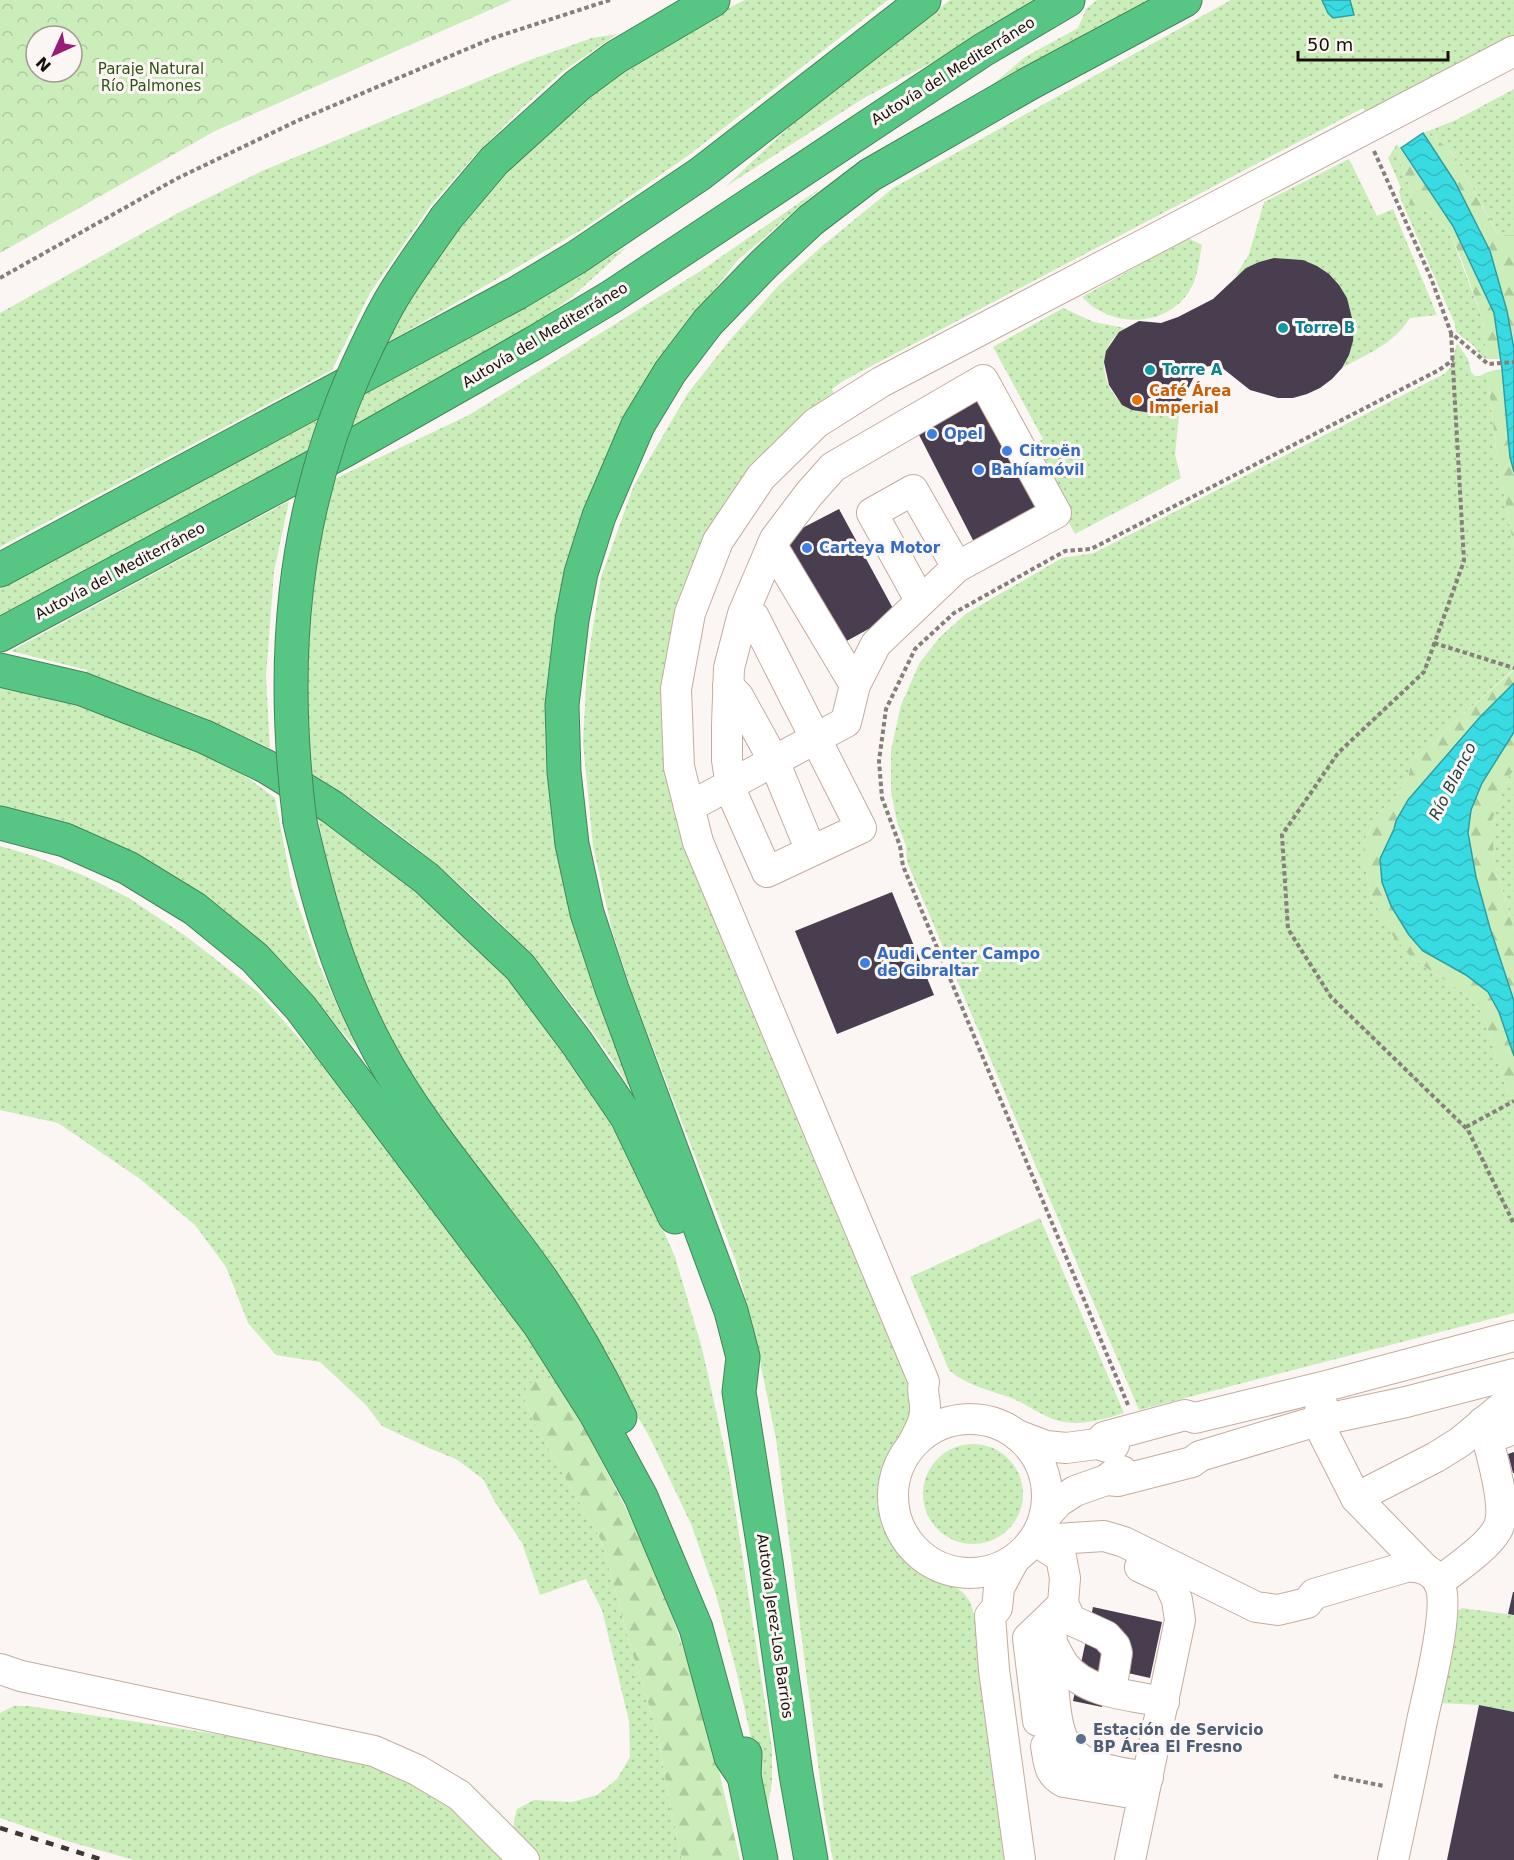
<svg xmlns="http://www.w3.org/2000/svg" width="1514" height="1860" font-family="'DejaVu Sans',sans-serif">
  <defs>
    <pattern id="grass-dots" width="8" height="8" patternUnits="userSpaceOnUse" patternTransform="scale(1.5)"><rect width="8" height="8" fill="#cbedba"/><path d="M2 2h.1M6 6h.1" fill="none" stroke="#aeca9f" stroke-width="1.8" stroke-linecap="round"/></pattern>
    <pattern id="forest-firs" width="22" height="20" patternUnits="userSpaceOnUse" patternTransform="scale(1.5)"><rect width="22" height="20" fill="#cbedba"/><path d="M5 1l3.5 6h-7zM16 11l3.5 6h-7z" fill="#aeca9f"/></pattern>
    <pattern id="park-crowns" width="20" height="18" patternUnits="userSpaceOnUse" patternTransform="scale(1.5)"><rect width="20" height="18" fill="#cbedba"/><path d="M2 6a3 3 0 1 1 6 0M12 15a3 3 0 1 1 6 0" fill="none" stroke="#aeca9f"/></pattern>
    <pattern id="water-waves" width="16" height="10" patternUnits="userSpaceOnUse" patternTransform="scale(1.5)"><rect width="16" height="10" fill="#39dbe2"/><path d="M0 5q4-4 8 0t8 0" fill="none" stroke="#32bbc1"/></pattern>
  </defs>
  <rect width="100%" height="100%" fill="#fbf6f3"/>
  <g fill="url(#grass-dots)">
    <path d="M 745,0 L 888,0 L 689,155 L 583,229 L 385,344 L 424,276 L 458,225 L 521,152 L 582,96 L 671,36 Z"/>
    <path d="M 950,0 L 1039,0 L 931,63 L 864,98 L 725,187 L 802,115 Z"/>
    <path d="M 1097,0 L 1153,0 L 992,85 L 1025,57 L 1078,28 L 1086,9 Z"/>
    <path d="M 1231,0 L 1514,0 L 1514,36 L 1369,116 L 1363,108 L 843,381 L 832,389 L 836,400 L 734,503 L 672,737 L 914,1395 C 912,1405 911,1428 906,1436 C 904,1440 899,1442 896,1446 C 888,1456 884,1468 883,1480 C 878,1512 890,1551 918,1570 C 934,1581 958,1582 969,1600 C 972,1605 973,1612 975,1617 L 1006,1860 L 833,1860 L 824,1811 L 776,1439 L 752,1323 L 736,1262 L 632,993 L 612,930 L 593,846 L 583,743 L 587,665 L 601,577 L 634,485 L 688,393 L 730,340 L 779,285 L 821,247 L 893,188 Z"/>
    <path d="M 617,34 L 562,72 L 516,114 L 475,155 L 431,205 L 370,293 L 332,370 L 0,547 L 0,313 L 178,213 L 262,171 L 530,60 L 592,38 Z"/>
    <path d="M 1514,89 L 1514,235 L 1499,236 L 1454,155 L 1436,138 L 1423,133 L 1456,120 Z"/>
    <path d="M 1397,144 L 1401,166 L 1412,192 L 1410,198 L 1426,208 L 1450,233 L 1483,320 L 1487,359 L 1480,356 L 1474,346 L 1456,332 L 1455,324 L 1401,200 L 1399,191 L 1401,188 L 1388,158 Z"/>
    <path d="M 1349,159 L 1377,216 L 1393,209 L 1437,315 L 1410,318 C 1393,345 1368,353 1342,368 L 1354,326 L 1347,298 L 1303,260 L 1274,258 L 1259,262 L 1235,277 L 1249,254 L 1264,202 Z"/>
    <path d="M 822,187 L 737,261 L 668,348 L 616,435 L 594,487 L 547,711 L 633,1093 C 554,961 440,853 309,772 L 305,722 L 311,575 L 332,480 L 469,415 L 702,270 Z"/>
    <path d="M 1188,238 L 1202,245 C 1199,260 1198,277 1190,290 C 1167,328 1111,329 1082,297 Z"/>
    <path d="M 627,247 L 572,297 L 528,329 L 353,428 L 291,460 L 154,535 L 0,616 L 0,583 L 380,382 Z"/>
    <path d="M 1063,308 L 1094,322 L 1125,328 C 1076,359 1121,445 1183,399 L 1180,406 L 1175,455 L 1181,478 L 1075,534 L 1028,448 L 1043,439 L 993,347 Z"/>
    <path d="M 1457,343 L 1468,359 L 1471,372 L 1475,376 L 1480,376 L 1487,372 L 1497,458 L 1514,548 L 1514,669 L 1450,726 L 1431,746 L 1412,760 L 1408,778 L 1396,796 L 1377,815 L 1364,841 L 1364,864 L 1372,899 L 1413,959 L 1458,989 L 1475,1003 L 1483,1015 L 1507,1091 L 1514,1095 L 1514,1313 L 1139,1410 L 907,862 L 906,846 L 897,822 L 891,791 L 891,750 L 901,705 L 920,662 L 941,636 L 967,613 L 1062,558 L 1094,553 L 1444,374 L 1450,368 Z"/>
    <path d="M 289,501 L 274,572 L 266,676 L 270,748 L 194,713 L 86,675 L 87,670 L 11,651 Z"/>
    <path d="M 0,686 L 45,695 L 183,743 L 245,776 L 275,798 L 292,887 L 319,965 L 357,1049 L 309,994 L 39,816 L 0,806 Z"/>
    <path d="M 1514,769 L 1514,929 L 1494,861 L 1491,820 L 1508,778 Z"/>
    <path d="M 317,813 L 392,867 L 499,969 L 536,1014 L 580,1075 L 606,1116 L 639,1174 L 675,1257 L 702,1348 L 729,1469 L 772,1748 L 772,1782 L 767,1811 L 737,1674 L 716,1595 L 691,1524 L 651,1440 L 605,1357 L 424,1101 L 365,989 L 337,913 Z"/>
    <path d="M 0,846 L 34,856 L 85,876 L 129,898 L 187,937 L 258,992 L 315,1056 L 478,1265 L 564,1389 L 525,1401 L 541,1435 L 601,1540 L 633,1655 L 657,1731 L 668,1794 L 682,1860 L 538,1860 C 519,1841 508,1838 517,1809 L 534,1800 L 572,1802 L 597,1795 L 617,1779 L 630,1757 L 629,1721 L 602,1610 L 586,1579 L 540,1595 L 522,1543 L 495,1502 L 483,1479 L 456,1459 L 431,1449 L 382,1426 L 365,1404 L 320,1362 L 276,1355 L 248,1323 L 226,1267 L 195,1225 L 140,1179 L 58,1123 L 0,1110 Z"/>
    <path d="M 1040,1218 L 1124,1413 C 1099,1421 1071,1429 1046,1416 C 1033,1410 1022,1402 1009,1397 C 988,1390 966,1385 949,1370 L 910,1277 Z"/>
    <circle cx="973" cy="1494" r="50"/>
    <path d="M 1462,1608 L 1514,1615 L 1514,1712 L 1479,1705 L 1439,1703 L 1457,1611 Z"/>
    <path d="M 14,1706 L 28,1706 C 98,1716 166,1726 235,1737 C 291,1745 351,1753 403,1775 C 446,1793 477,1828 509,1860 L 134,1860 L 67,1841 L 0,1818 L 0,1713 Z"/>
  </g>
  <g fill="url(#forest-firs)">
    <path d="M 1423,133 L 1436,138 L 1454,155 L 1498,235 L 1514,235 L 1514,349 L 1507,311 L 1455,182 Z"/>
    <path d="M 1397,144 L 1453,226 L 1494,313 L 1501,359 L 1487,359 L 1483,320 L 1462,261 L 1450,233 L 1426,208 L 1417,210 L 1409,205 L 1412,192 L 1401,166 Z"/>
    <path d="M 1502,369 L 1510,457 L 1514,472 L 1514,548 L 1497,458 L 1487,372 Z"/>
    <path d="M 1514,670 L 1514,683 L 1480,717 L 1408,800 L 1396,821 L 1394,829 L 1380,859 L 1446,963 L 1479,984 L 1488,992 L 1499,1012 L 1514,1056 L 1514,1095 L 1507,1091 L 1483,1015 L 1475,1003 L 1458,989 L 1413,959 L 1393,936 L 1372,899 L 1364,864 L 1364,841 L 1377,815 L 1396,796 L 1408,778 L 1412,760 L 1431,746 L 1450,726 Z"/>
    <path d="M 1514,732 L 1514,769 L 1508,778 L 1492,820 L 1494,861 L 1514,929 L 1514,1001 C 1499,957 1459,852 1471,809 C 1479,781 1498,756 1514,732 Z"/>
    <path d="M 543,1377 L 564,1389 L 653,1561 L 706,1716 L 740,1860 L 682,1860 L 668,1794 L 657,1731 L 633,1655 L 601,1540 L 541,1435 L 525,1401 L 526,1385 Z"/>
  </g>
  <path fill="url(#park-crowns)" fill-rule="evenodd" d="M 0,0 L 512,0 L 215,131 L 0,253 ZM 36,36 L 72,36 L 72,72 L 36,72 Z"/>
  <g fill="url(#water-waves)" stroke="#2f9ea2" stroke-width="1.5">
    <path d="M 1322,0 L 1350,0 L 1354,15 L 1333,18 L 1328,13 Z"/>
    <path d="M 1423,133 L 1455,182 L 1490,251 L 1507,311 L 1514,349 L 1514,472 L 1510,457 L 1502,369 L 1494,313 L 1453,226 L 1401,148 Z"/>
    <path d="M 1514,683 L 1514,732 L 1482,783 L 1471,810 L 1468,833 L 1476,877 L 1490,928 L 1514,1001 L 1514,1056 L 1499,1012 L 1488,992 L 1466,975 L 1423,951 L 1409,935 L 1391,906 L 1382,882 L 1380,859 L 1394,829 L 1396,821 L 1408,800 L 1480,717 Z"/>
  </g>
  <g fill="#483e50">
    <path d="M 1274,258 L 1303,260 L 1317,266 L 1329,274 L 1339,285 L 1347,298 L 1354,326 L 1353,341 L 1349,355 L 1342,368 L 1332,379 L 1320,388 L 1307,394 L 1293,398 L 1278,398 L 1250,390 L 1221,367 L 1211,366 L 1204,367 L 1197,371 L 1183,399 L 1174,406 L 1151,413 L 1132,410 L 1122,405 L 1109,385 L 1104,362 L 1106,351 L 1119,332 L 1139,321 L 1161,323 L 1178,317 L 1213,299 L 1246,268 L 1259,262 Z"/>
    <path d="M 980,396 L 1043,509 L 975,544 L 917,431 Z"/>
    <path d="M 839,509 L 896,614 L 843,643 L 785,537 Z"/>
    <path d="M 892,892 L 934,995 L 837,1034 L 795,931 Z"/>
    <path d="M 1514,1452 L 1514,1473 L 1513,1473 L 1508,1454 Z"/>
    <path d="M 1513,1592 L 1514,1592 L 1514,1615 L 1508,1614 Z"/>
    <path d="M 1093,1607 L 1162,1622 L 1150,1678 L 1110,1669 L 1102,1707 L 1073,1701 Z"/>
    <path d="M 1479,1705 L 1514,1712 L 1514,1860 L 1447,1860 Z"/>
  </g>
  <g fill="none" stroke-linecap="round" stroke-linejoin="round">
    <g stroke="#c4ac9f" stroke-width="32">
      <g id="minor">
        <path d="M 920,600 L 872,513 L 913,490 L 957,567"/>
        <path d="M 743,614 L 754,617 L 861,828 L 767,872 L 732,793 L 727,760 L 727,725 L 729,668 L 743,614 L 775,539 L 809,494 L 833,467 L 983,380 L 1056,513 L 957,567 L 876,644 L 855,685"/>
        <path d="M 728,686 L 738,696 L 774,761 L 811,851"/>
        <path d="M 689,807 L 846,722 L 855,685 L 772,546"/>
        <path d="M 1322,1404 L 1317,1421 L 1356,1498 L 1425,1569"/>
        <circle cx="970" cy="1496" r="77"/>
        <path d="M 1017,1435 L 1046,1446 L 1066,1448 L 1097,1444 L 1107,1447 L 1114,1445"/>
        <path d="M 1487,1439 L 1514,1429"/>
        <path d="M 913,1443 C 918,1433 925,1422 925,1411 C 926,1399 921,1394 924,1382 L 698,842 L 679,767 L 676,689 L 690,613 L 718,541 L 761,477 L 816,423 L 881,382 L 1514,51"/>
        <path d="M 1097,1444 L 1104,1437 L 1185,1415 L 1195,1418 L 1326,1386 L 1514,1336"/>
        <path d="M 1106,1480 L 1118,1481 L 1192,1462 L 1200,1456 L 1317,1421 L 1406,1402 L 1514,1374"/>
        <path d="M 1356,1498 L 1436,1457 L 1460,1442 L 1514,1397"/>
        <path d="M 1044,1518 L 1058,1502 L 1075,1491 L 1106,1480 L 1115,1473 L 1122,1471"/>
        <path d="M 1039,1543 L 1061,1557 L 1065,1578 L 1063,1604 L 1052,1615 C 1051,1642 1051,1721 1065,1743 C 1070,1752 1083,1762 1093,1765 C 1110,1772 1130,1774 1148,1777"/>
        <path d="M 1030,1545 L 1056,1539 L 1104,1536 L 1124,1542 L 1256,1607 L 1278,1610 L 1307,1603 L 1314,1594 L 1406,1567 C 1420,1566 1434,1570 1440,1585 C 1450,1610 1428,1692 1422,1721 C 1413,1767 1403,1814 1393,1860"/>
        <path d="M 1014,1560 L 999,1588 L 997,1608 L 990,1616 L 994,1670 L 1020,1860"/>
        <path d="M 1439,1582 C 1456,1568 1486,1549 1497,1530 C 1510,1509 1489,1447 1483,1422"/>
        <path d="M 1063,1604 L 1071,1620 L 1106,1636 L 1115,1646 L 1117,1653 L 1111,1691"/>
        <path d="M 1051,1641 C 1055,1649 1059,1658 1065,1666 C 1087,1694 1131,1695 1164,1702"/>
        <path d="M 0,1669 L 21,1676 L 374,1751 L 417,1770 L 459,1795 L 524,1860"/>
        <path d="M 1038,1721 L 1028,1638 L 1052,1615"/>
        <path d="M 1046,1746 C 1049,1762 1048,1774 1064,1782 L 1125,1792"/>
        <path d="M 1130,1860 L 1180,1620 L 1177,1600 L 1168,1580 L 1140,1567"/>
      </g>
    </g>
    <g stroke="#41865a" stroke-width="35">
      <g id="highway">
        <path d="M 446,218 L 494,161 L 578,85 L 616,57 L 713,0"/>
        <path d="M 0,570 L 517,293 L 577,257 L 700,174 L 924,0"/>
        <path d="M 0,635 L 347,449 L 534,343 L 611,297 L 983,50 L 1068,0"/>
        <path d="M 0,670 L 82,689 L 205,737 L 267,767 L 332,807 L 426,878 L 520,967 L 577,1043 L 627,1117 L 675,1217"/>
        <path d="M 300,822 C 318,901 339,977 378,1049 C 422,1132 487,1202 541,1279 C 571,1323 597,1369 620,1417"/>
        <path d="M 0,823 L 65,840 L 128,868 L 195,909 L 255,958 L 300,1007 L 539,1324 L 596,1414 L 641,1497 L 696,1628 L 731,1757 L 744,1776"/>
        <path d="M 745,1754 L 744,1776 L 761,1860"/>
        <path d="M 811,1860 L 796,1774 L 766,1562 L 739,1392 L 743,1357 L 731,1311 L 612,989 L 587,913 L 572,844 L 564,772 L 562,705 L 572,620 L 581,573 L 599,516 L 638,425 L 670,372 L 708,322 L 764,264 L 811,220 L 870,175 L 1030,83 L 1185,0"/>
      </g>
    </g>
    <g stroke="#867f7b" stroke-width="4" stroke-dasharray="4.5 3" stroke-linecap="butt">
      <path d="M 1374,151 L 1431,278 L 1451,333 L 1488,364 L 1514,362"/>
      <path d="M 0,278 L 176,179 L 299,120 L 493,38 L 610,0"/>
      <path d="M 1451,333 L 1464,561 L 1424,672 L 1338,753 L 1282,835 L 1288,929 L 1331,997 L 1468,1130 L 1514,1224"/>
      <path d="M 1434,643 L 1514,668"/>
      <path d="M 1466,1127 L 1514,1101"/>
      <path d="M 1128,1405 L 903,866 L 900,846 L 882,798 L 879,761 L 886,709 L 915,649 L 954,613 L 1065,551 L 1091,549 L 1439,370 L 1453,360"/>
      <path d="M 1334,1776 L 1384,1786"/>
    </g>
    <use href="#minor" stroke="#fff" stroke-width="30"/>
    <use href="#highway" stroke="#57c684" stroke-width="33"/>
    <path stroke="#403733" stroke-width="4.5" stroke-dasharray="8 8" stroke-linecap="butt" d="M 0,1828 L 103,1860"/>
    <g stroke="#41865a" stroke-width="35" stroke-linecap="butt">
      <path id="highway-bridge" d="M 300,822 C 280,664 291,517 356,370 C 368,344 380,317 395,293 C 411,267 429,243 446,218"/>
    </g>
    <use href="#highway-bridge" stroke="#57c684" stroke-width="33"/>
  </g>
  <g fill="#0f9aa8" stroke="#fbf6f3" stroke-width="2">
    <circle cx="1283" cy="328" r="6"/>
    <circle cx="1150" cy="370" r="6"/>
  </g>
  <circle fill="#e8710a" stroke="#fbf6f3" stroke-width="2" cx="1137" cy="400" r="6"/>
  <g fill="#3f7fe0" stroke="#fbf6f3" stroke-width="2">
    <circle cx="932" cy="434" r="6"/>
    <circle cx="1007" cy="451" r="6"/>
    <circle cx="979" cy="470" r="6"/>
    <circle cx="807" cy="548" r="6"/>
    <circle cx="865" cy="963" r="6"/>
  </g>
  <circle fill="#5c6f8a" stroke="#fbf6f3" stroke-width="2" cx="1081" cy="1739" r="6"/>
  <g text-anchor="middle" stroke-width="6" stroke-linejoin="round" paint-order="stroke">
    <g font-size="15" fill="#305219" stroke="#fbf6f3">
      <text x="151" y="74">Paraje Natural<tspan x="151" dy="17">Río Palmones</tspan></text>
    </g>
    <g font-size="15" fill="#19100c" stroke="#fbf6f3">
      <text transform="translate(953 71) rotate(-32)" y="5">Autovía del Mediterráneo</text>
      <text transform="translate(545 335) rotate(-31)" y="5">Autovía del Mediterráneo</text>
      <text transform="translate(120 571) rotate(-28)" y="5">Autovía del Mediterráneo</text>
      <text transform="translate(775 1626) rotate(82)" y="5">Autovía Jerez-Los Barrios</text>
    </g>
    <g font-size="15" font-weight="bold" fill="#0d838f" stroke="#fbf6f3" text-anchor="start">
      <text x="1295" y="333">Torre B</text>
      <text x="1162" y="375">Torre A</text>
    </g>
    <g font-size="15" font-weight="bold" fill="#c56008" stroke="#fbf6f3" text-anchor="start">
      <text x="1149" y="396">Café Área<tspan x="1149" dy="17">Imperial</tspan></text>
    </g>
    <g font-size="15" font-weight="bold" fill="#366cbe" stroke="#fbf6f3" text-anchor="start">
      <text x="944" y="439">Opel</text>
      <text x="1019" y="456">Citroën</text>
      <text x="991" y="475">Bahíamóvil</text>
      <text x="819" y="553">Carteya Motor</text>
      <text x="877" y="959">Audi Center Campo<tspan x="877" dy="17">de Gibraltar</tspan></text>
    </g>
    <g font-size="15" font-weight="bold" fill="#4e5e75" stroke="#fbf6f3" text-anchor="start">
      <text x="1093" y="1735">Estación de Servicio<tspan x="1093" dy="17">BP Área El Fresno</tspan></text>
    </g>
    <g font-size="16" font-style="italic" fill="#264041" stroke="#fbf6f3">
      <text transform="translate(1452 781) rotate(-63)" y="6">Río Blanco</text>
    </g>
  </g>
  <g transform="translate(54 54) rotate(225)"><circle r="28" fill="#fbf6f3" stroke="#a19a97" stroke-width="1.5"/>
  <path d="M0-4.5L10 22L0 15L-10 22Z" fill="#981d76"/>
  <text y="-9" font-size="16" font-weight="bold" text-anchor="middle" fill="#19100c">N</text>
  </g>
  <path d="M1298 51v9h150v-9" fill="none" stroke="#19100c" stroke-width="3"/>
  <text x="1307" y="51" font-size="18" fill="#19100c" stroke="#fbf6f3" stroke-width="4.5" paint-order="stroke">50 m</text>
</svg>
